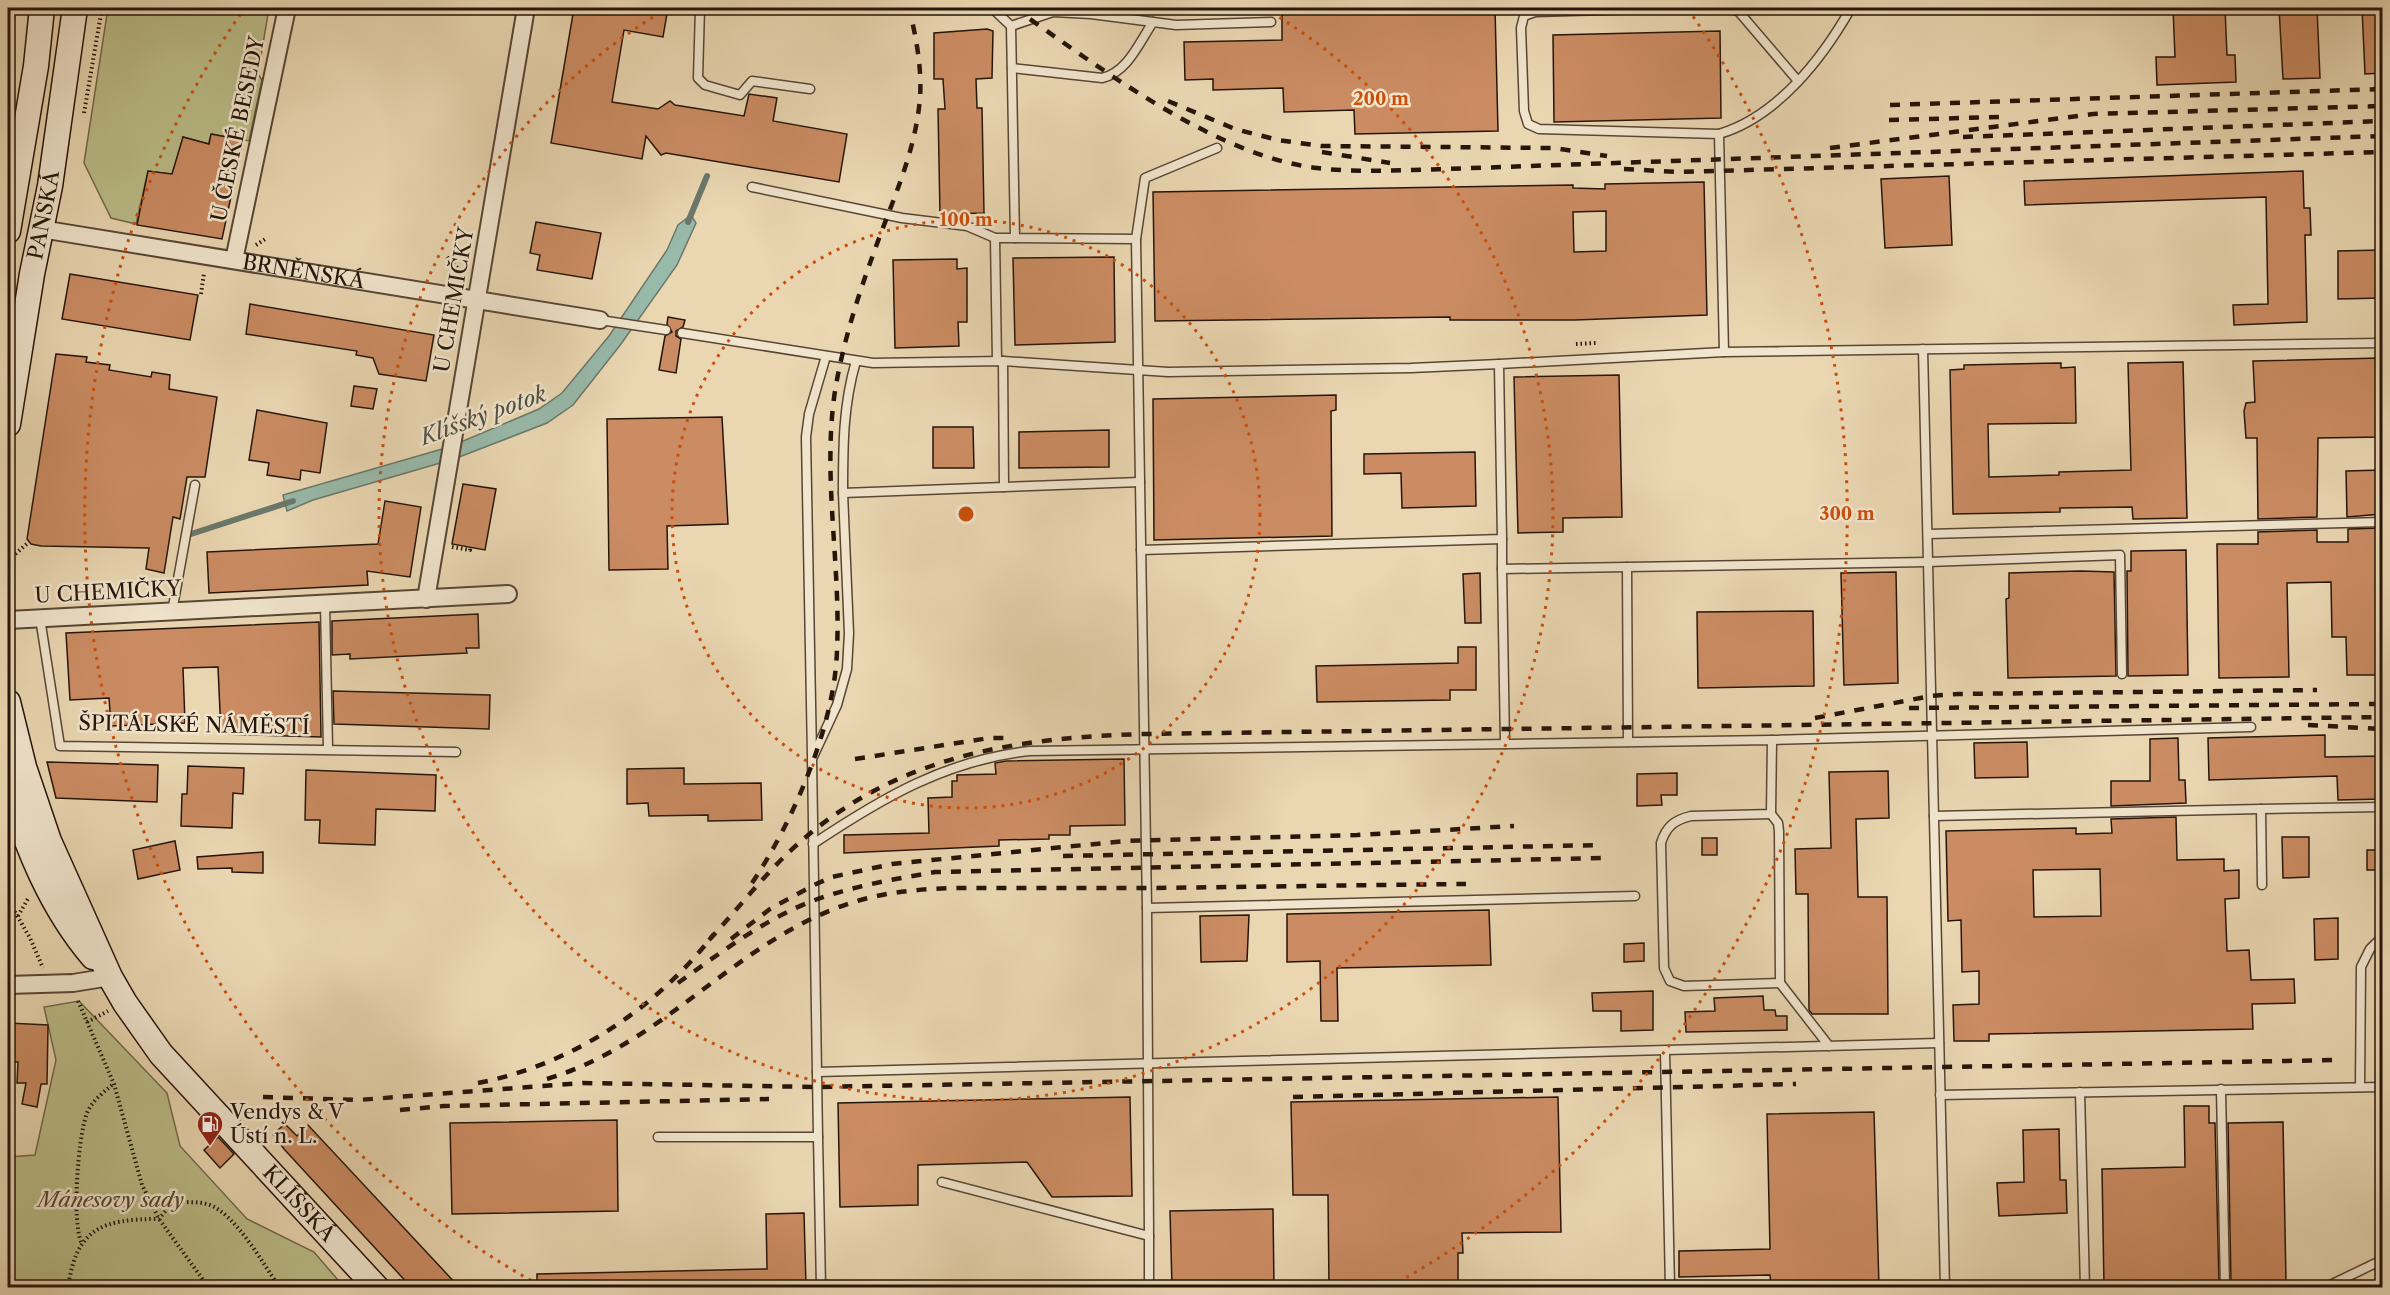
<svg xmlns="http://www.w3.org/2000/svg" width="2390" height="1295" font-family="'Libre Caslon Text',serif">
  <rect width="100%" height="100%" fill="#ead7b2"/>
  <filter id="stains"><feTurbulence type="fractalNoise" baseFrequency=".00333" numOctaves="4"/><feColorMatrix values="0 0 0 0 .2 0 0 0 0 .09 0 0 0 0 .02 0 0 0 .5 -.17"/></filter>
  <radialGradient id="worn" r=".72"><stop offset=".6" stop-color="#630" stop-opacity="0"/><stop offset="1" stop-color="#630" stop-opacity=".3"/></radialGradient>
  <g fill="#bbbd89" stroke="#70694a" stroke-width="1.5">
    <path d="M 108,8 L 269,8 L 258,74 L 262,80 L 249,141 L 212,134 L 208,144 L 183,137 L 203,171 L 170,174 L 148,171 L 136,224 L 111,218 L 84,163 Z"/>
    <path d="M 79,1001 L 167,1093 L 180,1146 L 247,1219 L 314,1252 L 344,1287 L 8,1287 L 8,1157 L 35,1155 L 56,1060 L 44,1007 Z"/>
  </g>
  <path fill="#98baab" stroke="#6a786b" stroke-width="1.5" d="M 691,215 L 696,223 L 677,265 L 621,344 L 573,405 L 547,423 L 454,459 L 313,500 L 287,511 L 283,495 L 449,447 L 539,409 L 562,393 L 609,336 L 667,250 L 678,225 Z"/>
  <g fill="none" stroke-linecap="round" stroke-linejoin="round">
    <g stroke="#6a786b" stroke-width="6">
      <path d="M 688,222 L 707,176"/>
      <path d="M 191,534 L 293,501"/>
    </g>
  </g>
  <g fill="#cb8c63" stroke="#26150b" stroke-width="1.5" fill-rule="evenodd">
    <path d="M 574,8 L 668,8 L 663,37 L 624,30 L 612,102 L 658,109 L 670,101 L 675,105 L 744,116 L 749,94 L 777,98 L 773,121 L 847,134 L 839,182 L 666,153 L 661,155 L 646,136 L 642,159 L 551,143 Z"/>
    <path d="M 1282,8 L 1495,8 L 1498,131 L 1355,134 L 1354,110 L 1284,112 L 1283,88 L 1213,90 L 1213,79 L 1185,80 L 1184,42 L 1282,40 Z"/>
    <path d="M 2173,8 L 2225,8 L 2227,55 L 2235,55 L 2236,82 L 2157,85 L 2156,57 L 2175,57 Z"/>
    <path d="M 2279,8 L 2317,8 L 2320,78 L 2283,79 Z"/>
    <path d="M 2362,8 L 2382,8 L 2382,73 L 2365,74 Z"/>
    <path d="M 987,29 L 993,31 L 992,78 L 976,79 L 977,108 L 982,108 L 984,213 L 940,214 L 938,109 L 945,109 L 943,79 L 934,79 L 934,33 Z"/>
    <path d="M 1720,31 L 1721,118 L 1554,122 L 1553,35 Z"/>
    <path d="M 211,134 L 243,140 L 222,239 L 137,225 L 148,171 L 172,174 L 183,137 L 209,144 Z"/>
    <path d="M 2303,171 L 2304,208 L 2310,208 L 2311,235 L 2305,235 L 2307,322 L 2234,325 L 2233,305 L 2268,304 L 2266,197 L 2025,205 L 2024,181 Z"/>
    <path d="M 1949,176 L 1952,245 L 1885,248 L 1881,179 Z"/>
    <path d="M 1704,182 L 1707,315 L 1575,320 L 1450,320 L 1450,317 L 1155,321 L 1153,192 L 1573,185 L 1573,188 L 1605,189 L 1605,184 ZM 1606,211 L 1606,251 L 1574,252 L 1573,212 Z"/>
    <path d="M 536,222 L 601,233 L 592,279 L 537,270 L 540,255 L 530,253 Z"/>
    <path d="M 2382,250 L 2382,298 L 2338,299 L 2338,251 Z"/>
    <path d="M 1114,257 L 1115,342 L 1015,345 L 1013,258 Z"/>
    <path d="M 957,259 L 957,269 L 967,268 L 967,322 L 958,322 L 959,346 L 895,348 L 893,260 Z"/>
    <path d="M 70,274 L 198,295 L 190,340 L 62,319 Z"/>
    <path d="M 250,304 L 434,335 L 426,381 L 379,374 L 373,358 L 356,355 L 357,351 L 246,334 Z"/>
    <path d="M 668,317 L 685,320 L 683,327 L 676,331 L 676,336 L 681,339 L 676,373 L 659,370 L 665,336 L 672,332 L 667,324 Z"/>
    <path d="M 56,354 L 87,357 L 86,362 L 110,365 L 109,370 L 151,377 L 152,372 L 170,375 L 169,389 L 217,397 L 205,477 L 187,477 L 180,519 L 173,517 L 164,573 L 146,569 L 149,548 L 41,546 L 31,544 L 27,539 Z"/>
    <path d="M 2380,358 L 2381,437 L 2318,438 L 2317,517 L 2258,519 L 2257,438 L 2246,438 L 2244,411 L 2246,403 L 2255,402 L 2253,361 Z"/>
    <path d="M 2183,362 L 2187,518 L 2133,519 L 2132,507 L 2060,508 L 2060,512 L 1953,514 L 1950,370 L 1964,369 L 1964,365 L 2061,363 L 2061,368 L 2075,367 L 2076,423 L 1988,424 L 1989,477 L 2059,475 L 2059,472 L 2131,470 L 2128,363 Z"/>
    <path d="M 1619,375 L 1622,517 L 1563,518 L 1563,532 L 1518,533 L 1514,377 Z"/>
    <path d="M 354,386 L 377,389 L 373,409 L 351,406 Z"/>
    <path d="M 1336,395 L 1336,410 L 1331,411 L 1332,536 L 1154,540 L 1153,399 Z"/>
    <path d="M 257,410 L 327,423 L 320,473 L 301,470 L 300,480 L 267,475 L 269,463 L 249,460 Z"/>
    <path d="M 722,417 L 728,524 L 667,526 L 668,569 L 609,570 L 607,419 Z"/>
    <path d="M 933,427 L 973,427 L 974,468 L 933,468 Z"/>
    <path d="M 1109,430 L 1109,467 L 1019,468 L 1019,432 Z"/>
    <path d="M 1475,452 L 1476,506 L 1402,508 L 1401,473 L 1364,474 L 1364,454 Z"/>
    <path d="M 2382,470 L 2382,514 L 2347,517 L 2346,471 Z"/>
    <path d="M 463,484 L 496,489 L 485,550 L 452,544 Z"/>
    <path d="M 385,501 L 421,507 L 410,577 L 367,571 L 368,585 L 209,593 L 207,552 L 378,544 Z"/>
    <path d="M 2381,528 L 2382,675 L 2347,675 L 2346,637 L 2332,637 L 2331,582 L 2287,583 L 2289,677 L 2219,678 L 2217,544 L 2258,544 L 2258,532 L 2317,530 L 2317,542 L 2348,542 L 2348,529 Z"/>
    <path d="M 2186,550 L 2188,675 L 2128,676 L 2127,571 L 2131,571 L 2131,551 Z"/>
    <path d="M 2081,571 L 2114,572 L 2116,676 L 2008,678 L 2006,599 L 2009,598 L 2009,573 Z"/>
    <path d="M 1896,572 L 1898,683 L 1844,685 L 1841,573 Z"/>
    <path d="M 1480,573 L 1481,623 L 1465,623 L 1463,574 Z"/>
    <path d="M 1813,611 L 1814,686 L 1698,688 L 1697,612 Z"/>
    <path d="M 478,614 L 479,648 L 466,648 L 467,653 L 350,659 L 350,654 L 332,655 L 332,621 Z"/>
    <path d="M 319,622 L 321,737 L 221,734 L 218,667 L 183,668 L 185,723 L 111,726 L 109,698 L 70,700 L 66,633 Z"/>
    <path d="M 1458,647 L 1476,647 L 1476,690 L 1450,690 L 1450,700 L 1317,702 L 1316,666 L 1458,663 Z"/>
    <path d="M 333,691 L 490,695 L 489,729 L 334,724 Z"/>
    <path d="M 2325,735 L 2325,757 L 2382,756 L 2382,799 L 2338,800 L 2337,776 L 2209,780 L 2208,738 Z"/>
    <path d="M 2178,738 L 2179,780 L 2185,780 L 2186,803 L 2111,806 L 2111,781 L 2150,781 L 2150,739 Z"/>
    <path d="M 2027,742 L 2028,777 L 1975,778 L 1974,743 Z"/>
    <path d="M 1124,759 L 1125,825 L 1070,826 L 1070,835 L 1049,835 L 1049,839 L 999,840 L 999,846 L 844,853 L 844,835 L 929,833 L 928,798 L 952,797 L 952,781 L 957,781 L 957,775 L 996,774 L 995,763 L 1006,761 Z"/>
    <path d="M 47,762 L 158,765 L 157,802 L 56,798 Z"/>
    <path d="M 188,766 L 244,768 L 243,794 L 233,793 L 232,828 L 181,826 L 182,794 L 187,794 Z"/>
    <path d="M 684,768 L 684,784 L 761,783 L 762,820 L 708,821 L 708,815 L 649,816 L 648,803 L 627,804 L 627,769 Z"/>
    <path d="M 306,770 L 436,775 L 435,811 L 376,809 L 375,845 L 319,843 L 320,820 L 305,820 Z"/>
    <path d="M 1888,771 L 1889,818 L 1856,819 L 1858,897 L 1887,897 L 1888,1014 L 1812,1014 L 1809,1010 L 1808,894 L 1796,894 L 1795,849 L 1831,848 L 1829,772 Z"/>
    <path d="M 1677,773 L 1677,795 L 1661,795 L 1662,805 L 1637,806 L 1637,774 Z"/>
    <path d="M 2176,817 L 2177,860 L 2224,859 L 2224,871 L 2239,870 L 2239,898 L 2225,899 L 2227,951 L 2249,950 L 2251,980 L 2294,979 L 2295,1003 L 2252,1004 L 2253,1029 L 1989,1034 L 1989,1041 L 1954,1041 L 1953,1005 L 1979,1004 L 1979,971 L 1962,972 L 1961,920 L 1948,921 L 1946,831 L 2076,828 L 2076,834 L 2112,833 L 2111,819 ZM 2100,869 L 2101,916 L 2034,917 L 2033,870 Z"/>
    <path d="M 2282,837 L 2309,837 L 2309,877 L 2283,878 Z"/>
    <rect x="1702" y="838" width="15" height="17"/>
    <path d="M 175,841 L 180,870 L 138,879 L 133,850 Z"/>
    <rect x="2367" y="850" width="15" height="20"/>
    <path d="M 263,852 L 263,873 L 232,872 L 232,868 L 198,869 L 197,857 Z"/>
    <path d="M 1489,910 L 1491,965 L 1337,968 L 1338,1021 L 1321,1021 L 1320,961 L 1287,962 L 1287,914 Z"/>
    <path d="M 1249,915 L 1247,961 L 1201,962 L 1200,916 Z"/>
    <path d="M 2338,918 L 2338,959 L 2315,960 L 2314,919 Z"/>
    <path d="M 1644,943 L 1644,961 L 1624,962 L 1624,944 Z"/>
    <path d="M 1653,991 L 1653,1030 L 1621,1031 L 1621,1011 L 1593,1011 L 1592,993 Z"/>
    <path d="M 1763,996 L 1764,1010 L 1775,1010 L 1776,1016 L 1787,1016 L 1787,1030 L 1686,1032 L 1685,1012 L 1715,1011 L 1714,998 Z"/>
    <path d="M 8,1023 L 48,1025 L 47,1084 L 41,1084 L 37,1107 L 22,1104 L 26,1083 L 17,1083 L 18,1062 L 8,1062 Z"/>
    <path d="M 1130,1097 L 1132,1196 L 1052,1197 L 1027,1162 L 918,1165 L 918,1205 L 840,1207 L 838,1103 Z"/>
    <path d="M 1558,1097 L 1561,1232 L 1462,1233 L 1463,1253 L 1458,1253 L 1458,1287 L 1329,1287 L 1328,1195 L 1293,1195 L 1291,1102 Z"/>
    <path d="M 2184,1106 L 2209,1106 L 2209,1123 L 2215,1123 L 2219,1283 L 2212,1283 L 2212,1287 L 2104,1287 L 2102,1169 L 2185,1167 Z"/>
    <path d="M 1874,1112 L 1879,1287 L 1771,1287 L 1770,1275 L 1679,1277 L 1679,1251 L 1770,1249 L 1767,1114 Z"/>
    <path d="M 617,1120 L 618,1211 L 452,1214 L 450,1123 Z"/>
    <path d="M 2283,1122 L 2286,1282 L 2231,1283 L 2228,1123 Z"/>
    <path d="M 285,1124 L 297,1136 L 308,1125 L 459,1287 L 411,1287 L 284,1149 L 273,1134 Z"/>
    <path d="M 2059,1129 L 2060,1180 L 2066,1180 L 2067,1213 L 1999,1216 L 1997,1183 L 2024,1182 L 2023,1130 Z"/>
    <path d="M 218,1137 L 234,1154 L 220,1168 L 204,1150 Z"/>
    <path d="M 1273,1209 L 1274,1287 L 1172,1287 L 1170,1211 Z"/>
    <path d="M 804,1213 L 806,1287 L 537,1287 L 537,1274 L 767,1269 L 766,1214 Z"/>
  </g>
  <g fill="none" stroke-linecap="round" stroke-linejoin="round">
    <g stroke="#574635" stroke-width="11">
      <g id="lane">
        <path d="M 700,8 L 698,78 L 705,85 L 740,95 L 752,81 L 810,89"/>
        <path d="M 992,8 L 1011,26 L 1053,12 L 1091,14 L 1153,22"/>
        <path d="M 1677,8 L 1535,12 L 1524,16 L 1521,28 L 1524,111 L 1528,124 L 1539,129 L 1719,134 C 1777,117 1822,59 1851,8"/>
        <path d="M 1729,8 L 1739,12 L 1798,81"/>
        <path d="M 1011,26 L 1015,238 L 1136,239"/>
        <path d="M 1012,68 L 1102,78 C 1127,73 1139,43 1153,22 L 1176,25 L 1271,22"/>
        <path d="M 1719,134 L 1724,352"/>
        <path d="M 1217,148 L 1145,178 L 1136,239 L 1147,908 L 1635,896"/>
        <path d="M 752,187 L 902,218 L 967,226 L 995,238 L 1015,238"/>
        <path d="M 995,238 L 997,361"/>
        <path d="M 600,320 L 666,330"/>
        <path d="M 682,333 L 873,363 L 1003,361 L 1168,372 L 1411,368 L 1499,364"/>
        <path d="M 1923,349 L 1945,1288"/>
        <path d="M 856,361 C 843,405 843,447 843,493 L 1004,487"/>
        <path d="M 1003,361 L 1004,487 L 1140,482"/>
        <path d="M 1928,534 L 2382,522"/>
        <path d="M 1502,539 L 1502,569 L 1627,567"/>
        <path d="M 1141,550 L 1502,539 L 1499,364 L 1724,352 L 2382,343"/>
        <path d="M 1502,569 L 1505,744"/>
        <path d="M 325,604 L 328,748"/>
        <path d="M 172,612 L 195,485"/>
        <path d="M 40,618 L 60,746 L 456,752"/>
        <path d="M 1772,740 L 2251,727"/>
        <path d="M 1628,742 L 1627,567 L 1928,562 L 2120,555 L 2122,674"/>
        <path d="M 812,756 L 806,437 L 809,414 L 826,356"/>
        <path d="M 1771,814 L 1778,823 L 1779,831 L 1780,983 L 1829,1046"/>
        <path d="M 1934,816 L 2261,809"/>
        <path d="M 813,844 C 882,798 946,760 1030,751 L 1772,740 L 1771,814 L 1691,816 C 1674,820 1666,827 1661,843 L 1664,968 L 1670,981 L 1684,986 L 1780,983"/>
        <path d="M 2262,885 L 2261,809 L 2382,807"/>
        <path d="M 1665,1051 L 1670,1288"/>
        <path d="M 817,1072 L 1939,1043"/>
        <path d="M 2360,1087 L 2361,967 L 2370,949 L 2382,937"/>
        <path d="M 2221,1089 L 2225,1288"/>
        <path d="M 2080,1092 L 2085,1288"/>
        <path d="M 1940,1095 L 2382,1087"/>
        <path d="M 658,1137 L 818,1137 L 812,759 L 837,705 L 847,669 L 849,633 L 843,493"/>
        <path d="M 818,1137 L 821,1288"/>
        <path d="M 942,1182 L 1149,1236 L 1147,908"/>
        <path d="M 1149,1236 L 1149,1288"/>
        <path d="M 2324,1288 L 2382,1260"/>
      </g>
    </g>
    <g stroke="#574635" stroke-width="20">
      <g id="street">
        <path id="s1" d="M 41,229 L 600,320"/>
        <path d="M 234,260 L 287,8"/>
        <path d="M 426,599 L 526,8"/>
        <path d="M 8,620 L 508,594"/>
        <path d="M 8,985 L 73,983 L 110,977"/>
      </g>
    </g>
    <g stroke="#26150b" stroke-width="27">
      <g id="secondary">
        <path d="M 8,231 L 36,66 L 42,8"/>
        <path id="s2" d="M 8,424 L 32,274 L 50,186 L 75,8"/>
        <path id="s3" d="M 8,702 L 24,767 L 49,841 L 110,977 L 125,1003 L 161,1054 L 377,1288"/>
        <path d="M 8,785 C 26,846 51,908 93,957"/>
      </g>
    </g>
    <g stroke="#26150b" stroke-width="4" stroke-dasharray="1.5 3" stroke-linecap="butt">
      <path d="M 8,54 L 15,8"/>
      <path d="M 84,113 L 102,8"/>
      <path d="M 256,245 L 267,238"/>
      <path d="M 447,257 L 463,274"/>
      <path d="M 201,294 L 204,273"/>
      <path d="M 1576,344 L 1596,343"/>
      <path d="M 452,547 L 470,550 L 470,547"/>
      <path d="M 12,557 L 29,542"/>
      <path d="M 8,900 L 30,938 L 43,968"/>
      <path d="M 18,916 L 29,897"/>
      <path d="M 78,1001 L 114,1084 L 142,1185 L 159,1219 L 209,1288"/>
      <path d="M 87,1022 L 108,1011"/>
      <path d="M 81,1242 C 72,1219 78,1140 86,1116 C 90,1102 103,1093 113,1084"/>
      <path d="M 398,1280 L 405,1288"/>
      <path d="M 68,1288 C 76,1228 102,1219 159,1219 L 172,1203 C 185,1202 198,1201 210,1205 C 237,1216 263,1264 280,1288"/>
      <path d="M 2381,1288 L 2382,1287"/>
    </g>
    <use href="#lane" stroke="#f1e5cd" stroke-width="8"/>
    <use href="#street" stroke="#f1e5cd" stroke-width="16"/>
    <use href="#secondary" stroke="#f1e5cd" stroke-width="24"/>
    <g stroke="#26150b" stroke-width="4.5" stroke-dasharray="10 10" stroke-linecap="butt">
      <path d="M 1014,8 C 1098,66 1214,156 1317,168 C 1359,173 1402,170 1445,169 L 2382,136"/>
      <path d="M 1168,101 L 1235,129 L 1278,140 L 1321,146 L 1554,148 L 1607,156"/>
      <path d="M 1890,105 L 2382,89"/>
      <path d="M 1889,120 L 2000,117"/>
      <path d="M 1963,137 L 2382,121"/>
      <path d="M 1830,148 L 2093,114 L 2382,106"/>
      <path d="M 1322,152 L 1390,163"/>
      <path d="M 1624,169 L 1678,172 L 2382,152"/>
      <path d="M 1909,708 L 2382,704"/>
      <path d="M 1815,718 L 1931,696 L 1958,694 L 2317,690"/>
      <path d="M 2308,725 L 2382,729"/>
      <path d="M 855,759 L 989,738 L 1010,738"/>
      <path d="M 1063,856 L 1602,845"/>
      <path d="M 752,883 C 793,822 835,725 837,650 C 841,564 822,477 835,391 C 844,336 862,284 881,233 C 898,188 916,146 920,98 C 922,68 916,36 909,8"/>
      <path d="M 731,939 L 770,909 L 814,885 L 832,877 L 892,864 L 1125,841 L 1357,835 L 1514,826"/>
      <path d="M 709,940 C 736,911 761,879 789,852 C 891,756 1011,738 1144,734 L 2382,717"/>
      <path d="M 678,983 C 720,953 766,918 815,900 C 853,886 895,879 935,872 L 1605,858"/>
      <path d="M 547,1079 C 660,1045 729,950 834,909 C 893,885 955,888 1017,888 C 1061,888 1105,888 1149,888 C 1254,887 1360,885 1466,884"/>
      <path d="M 478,1083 C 571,1065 656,1009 714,934"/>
      <path d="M 263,1097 L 358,1100 L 583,1083 L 817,1087 L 2339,1060"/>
      <path d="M 1293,1097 L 1796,1084"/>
      <path d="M 400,1110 L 444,1106 L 769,1099"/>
    </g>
  </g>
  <g fill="none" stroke="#cb4f0c" stroke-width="3" stroke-dasharray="3 6">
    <circle cx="966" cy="514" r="294"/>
    <path d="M1264 8A587 587 0 1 1 668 8"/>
    <path d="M539 1285A881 881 0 0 1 244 9M1688 9A881 881 0 0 1 1393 1285"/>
  </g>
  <defs>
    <g id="fuel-pin" transform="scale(1.35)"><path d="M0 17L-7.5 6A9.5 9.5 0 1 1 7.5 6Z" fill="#8f2418" stroke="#f1e5cd"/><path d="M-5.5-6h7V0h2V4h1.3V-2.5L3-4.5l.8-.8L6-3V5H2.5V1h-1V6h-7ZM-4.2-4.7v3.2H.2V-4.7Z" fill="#fff"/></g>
  </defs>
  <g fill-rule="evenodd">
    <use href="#fuel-pin" x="210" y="1124"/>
  </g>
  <g text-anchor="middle" stroke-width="5" stroke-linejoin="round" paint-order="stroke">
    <g font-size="21" fill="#26150b" stroke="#f1e5cd">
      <text transform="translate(238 129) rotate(-78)" y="7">U ČESKÉ BESEDY</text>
      <text dy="7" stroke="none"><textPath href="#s2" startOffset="212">PANSKÁ</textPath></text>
      <text dy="7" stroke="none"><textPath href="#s1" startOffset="266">BRNĚNSKÁ</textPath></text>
      <text transform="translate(454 300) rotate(-80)" y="7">U CHEMIČKY</text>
      <text transform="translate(108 592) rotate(-3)" y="7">U CHEMIČKY</text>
      <text transform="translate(194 725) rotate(1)" y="7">ŠPITÁLSKÉ NÁMĚSTÍ</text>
      <text dy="7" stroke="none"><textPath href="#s3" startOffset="590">KLÍŠSKÁ</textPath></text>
    </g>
    <g font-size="21" fill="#26150b" stroke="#f1e5cd" text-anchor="start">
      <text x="230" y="1119">Vendys &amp; V<tspan x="230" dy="24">Ústí n. L.</tspan></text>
    </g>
    <g font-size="21" font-style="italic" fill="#534731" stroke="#f1e5cd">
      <text x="111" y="1207">Mánesovy sady</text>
    </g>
    <g font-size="22" font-style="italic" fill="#4e4f43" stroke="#f1e5cd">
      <text transform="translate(483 415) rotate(-20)" y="8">Klíšský potok</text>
    </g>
  </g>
  <circle cx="966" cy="514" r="9" fill="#cb4f0c" stroke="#f1e5cd" stroke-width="3"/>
  <g font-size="18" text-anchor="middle" font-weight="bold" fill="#cb4f0c" stroke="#f1e5cd" stroke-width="5" stroke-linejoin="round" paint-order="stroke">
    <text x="1381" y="105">200 m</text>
    <text x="966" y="226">100 m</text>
    <text x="1847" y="520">300 m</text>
  </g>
  <rect width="2390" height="1295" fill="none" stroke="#ead7b2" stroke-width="30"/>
  <rect x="9" y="9" width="2372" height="1277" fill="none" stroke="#26150b" stroke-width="3"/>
  <rect x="15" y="15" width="2360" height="1265" fill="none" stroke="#26150b" stroke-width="1.5"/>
  <rect width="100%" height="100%" filter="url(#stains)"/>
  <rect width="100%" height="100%" fill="url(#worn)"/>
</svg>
